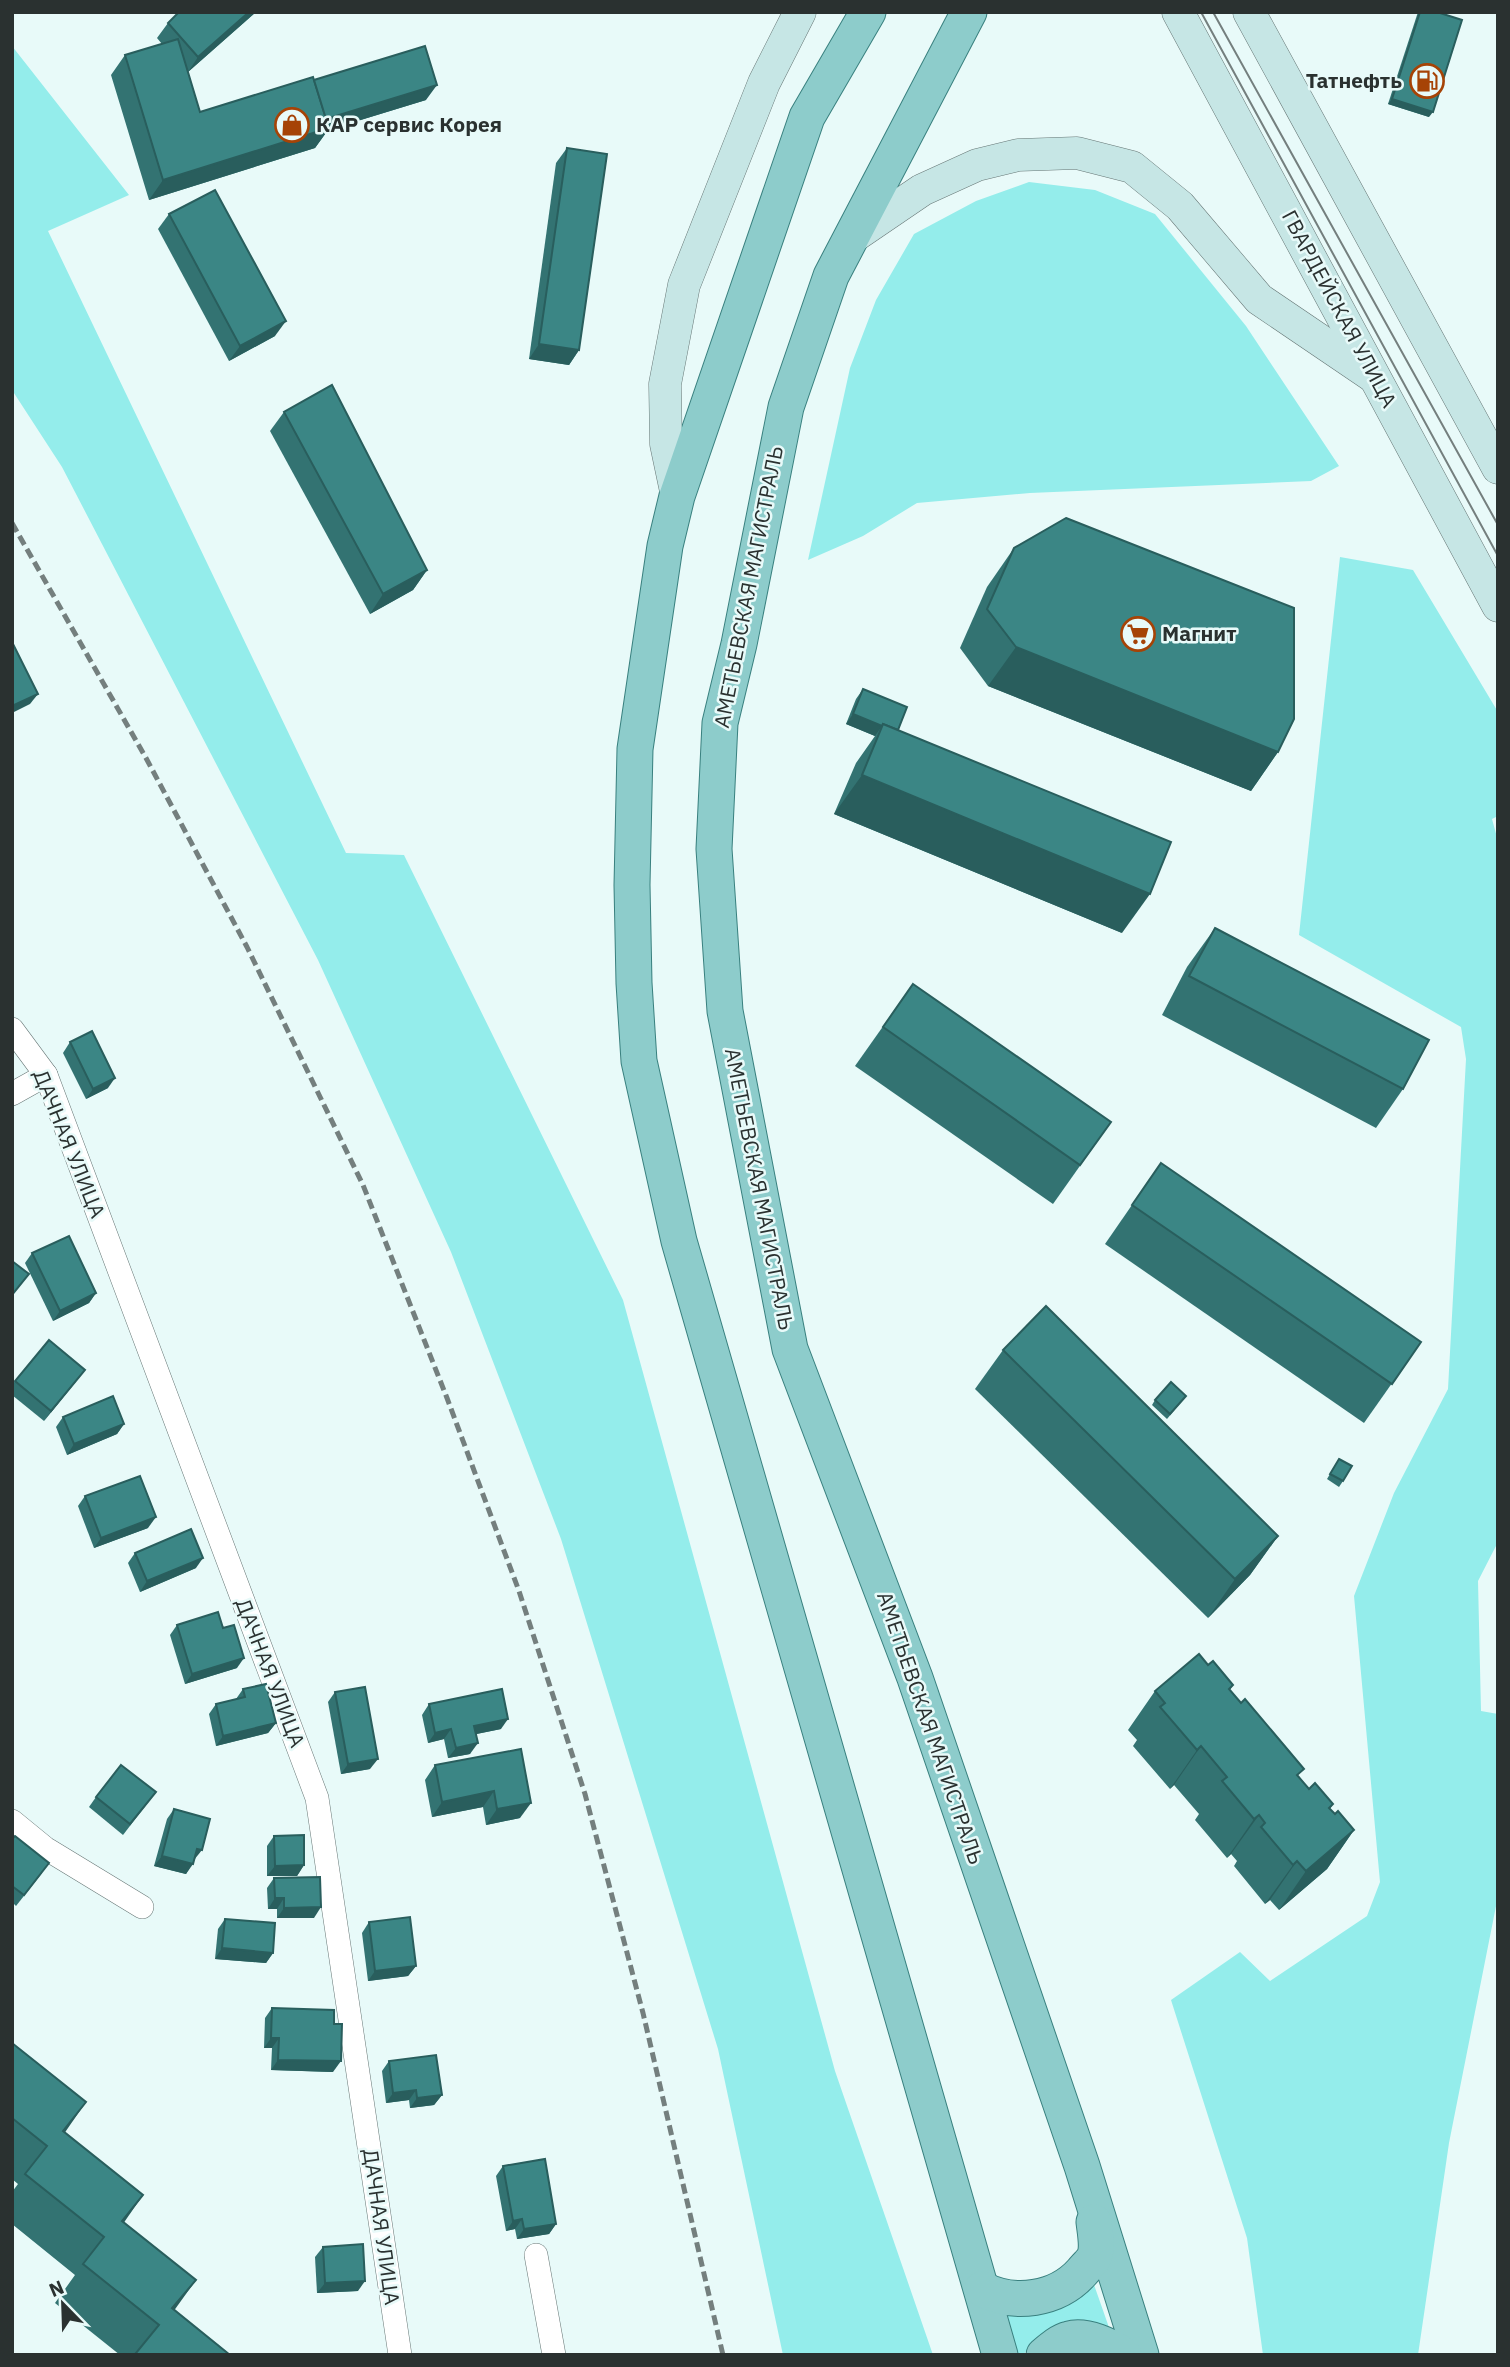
<svg xmlns="http://www.w3.org/2000/svg" width="1510" height="2367" font-family="'IBM Plex Sans',sans-serif">
  <rect width="100%" height="100%" fill="#e8faf9"/>
  <g fill="#94edeb">
    <path d="M 12,46 L 129,195 L 48,231 L 346,853 L 404,855 L 623,1300 L 835,2071 L 933,2355 L 783,2355 L 718,2049 L 561,1539 L 451,1252 L 318,960 L 62,467 L 12,390 Z"/>
    <path d="M 1029,182 L 1095,190 L 1155,214 L 1246,326 L 1339,466 L 1311,481 L 1030,493 L 917,503 L 863,536 L 808,560 L 850,368 L 876,300 L 914,234 L 976,201 Z"/>
    <path d="M 1340,557 L 1413,570 L 1498,712 L 1498,816 L 1492,819 L 1498,841 L 1498,1542 L 1478,1581 L 1481,1711 L 1498,1714 L 1498,1896 L 1449,2143 L 1418,2355 L 1263,2355 L 1247,2238 L 1171,2000 L 1240,1952 L 1270,1981 L 1367,1916 L 1380,1882 L 1354,1596 L 1394,1493 L 1448,1389 L 1466,1059 L 1461,1027 L 1299,935 Z"/>
    <path d="M 1092,2279 L 1112,2336 L 1033,2343 L 1023,2355 L 1018,2355 L 1005,2311 C 1044,2318 1068,2314 1092,2279 Z"/>
  </g>
  <g fill="none" stroke-linecap="round" stroke-linejoin="round">
    <g stroke="#677776" stroke-width="24">
      <g id="minor">
        <path d="M 12,1029 L 46,1075 L 317,1798 L 400,2355"/>
        <path d="M 12,1094 L 46,1075"/>
        <path d="M 12,1821 L 45,1848 L 142,1907"/>
        <path d="M 536,2255 L 554,2355"/>
      </g>
    </g>
    <g stroke="#677776" stroke-width="33">
      <g id="secondary">
        <path d="M 1178,12 L 1498,606"/>
        <path d="M 1249,12 L 1498,468"/>
        <path d="M 853,237 L 922,190 L 977,165 L 1018,155 L 1077,153 L 1132,167 L 1180,206 L 1259,299 L 1371,375"/>
        <path d="M 677,496 L 666,444 L 665,384 L 684,285 L 764,83 L 800,12"/>
      </g>
    </g>
    <g stroke="#39807f" stroke-width="37">
      <g id="primary">
        <path d="M 868,12 L 807,117 L 677,496 L 665,546 L 635,749 L 632,885 L 634,983 L 639,1061 L 679,1241 L 1000,2355"/>
        <path d="M 969,12 L 831,276 L 786,407 L 739,644 L 720,723 L 714,849 L 725,1011 L 790,1349 L 915,1678 L 1082,2166 L 1141,2355"/>
        <path d="M 982,2289 C 1014,2306 1057,2300 1082,2272 C 1086,2267 1093,2261 1095,2255 C 1098,2246 1095,2231 1094,2222"/>
        <path d="M 1044,2355 C 1051,2349 1060,2341 1069,2339 C 1086,2334 1110,2346 1124,2355"/>
      </g>
    </g>
    <use href="#minor" stroke="#fff" stroke-width="23"/>
    <use href="#secondary" stroke="#c6e6e5" stroke-width="32"/>
    <use href="#primary" stroke="#8dcccb" stroke-width="35"/>
    <g stroke="#747f7e" stroke-width="2">
      <path d="M 1201,12 L 1498,556"/>
      <path d="M 1213,12 L 1498,525"/>
    </g>
    <path stroke="#747f7e" stroke-width="5" stroke-dasharray="10 5" stroke-linecap="butt" d="M 12,523 L 146,758 L 247,947 L 363,1185 L 447,1398 L 519,1591 L 585,1794 L 643,2013 L 723,2355"/>
  </g>
  <g fill="#337372">
    <path d="M 256,12 L 188,72 L 200,112 L 314,80 L 426,100 L 328,130 L 315,148 L 149,200 L 111,75 L 125,55 L 162,44 L 157,38 L 168,23 Z"/>
    <path d="M 1418,12 L 1437,12 L 1429,117 L 1388,104 Z"/>
    <path d="M 567,148 L 579,350 L 569,365 L 529,359 L 556,163 Z"/>
    <path d="M 169,214 L 275,336 L 229,361 L 158,229 Z"/>
    <path d="M 284,412 L 427,570 L 413,590 L 370,614 L 270,431 Z"/>
    <path d="M 1014,548 L 1278,752 L 1251,791 L 988,686 L 960,648 L 987,587 Z"/>
    <path d="M 863,689 L 898,730 L 1122,933 L 834,814 L 856,763 L 875,736 L 846,724 L 856,699 Z"/>
    <path d="M 1215,928 L 1403,1089 L 1376,1128 L 1162,1015 L 1187,967 Z"/>
    <path d="M 913,984 L 1111,1122 L 1053,1204 L 855,1066 Z"/>
    <path d="M 70,1042 L 108,1088 L 86,1099 L 63,1053 Z"/>
    <path d="M 1161,1163 L 1421,1342 L 1364,1423 L 1105,1244 Z"/>
    <path d="M 32,1253 L 96,1293 L 89,1303 L 53,1321 L 25,1263 Z"/>
    <path d="M 1003,1350 L 1278,1536 L 1250,1575 L 1208,1618 L 975,1389 Z"/>
    <path d="M 77,1380 L 44,1421 L 12,1395 L 12,1385 L 15,1381 Z"/>
    <path d="M 1155,1400 L 1182,1401 L 1167,1419 L 1152,1405 Z"/>
    <path d="M 63,1417 L 124,1424 L 117,1434 L 67,1455 L 56,1427 Z"/>
    <path d="M 1339,1459 L 1343,1481 L 1339,1487 L 1327,1479 Z"/>
    <path d="M 85,1496 L 148,1528 L 94,1548 L 78,1506 Z"/>
    <path d="M 135,1553 L 196,1568 L 140,1592 L 128,1563 Z"/>
    <path d="M 177,1625 L 237,1668 L 185,1684 L 170,1635 Z"/>
    <path d="M 1208,1665 L 1233,1685 L 1230,1690 L 1309,1789 L 1333,1804 L 1330,1809 L 1335,1814 L 1354,1830 L 1327,1869 L 1279,1910 L 1270,1900 L 1265,1904 L 1234,1866 L 1237,1861 L 1231,1854 L 1227,1858 L 1195,1820 L 1199,1814 L 1174,1785 L 1170,1789 L 1133,1746 L 1137,1740 L 1128,1730 L 1155,1691 Z"/>
    <path d="M 243,1689 L 276,1723 L 268,1733 L 216,1746 L 209,1714 L 216,1704 L 236,1699 Z"/>
    <path d="M 335,1692 L 370,1769 L 341,1774 L 328,1702 Z"/>
    <path d="M 429,1704 L 501,1729 L 476,1734 L 470,1754 L 448,1758 L 444,1739 L 428,1743 L 422,1715 Z"/>
    <path d="M 521,1749 L 520,1818 L 486,1825 L 483,1807 L 432,1817 L 425,1780 L 435,1765 Z"/>
    <path d="M 156,1792 L 123,1835 L 89,1807 L 96,1797 Z"/>
    <path d="M 174,1809 L 194,1860 L 186,1874 L 154,1866 L 167,1819 Z"/>
    <path d="M 274,1836 L 304,1865 L 297,1876 L 267,1876 L 267,1846 Z"/>
    <path d="M 12,1839 L 42,1873 L 16,1906 L 12,1902 Z"/>
    <path d="M 274,1878 L 314,1918 L 277,1918 L 277,1909 L 268,1909 L 267,1888 Z"/>
    <path d="M 225,1919 L 273,1953 L 266,1963 L 215,1959 L 218,1929 Z"/>
    <path d="M 369,1922 L 416,1966 L 408,1976 L 368,1981 L 362,1933 Z"/>
    <path d="M 272,2008 L 333,2072 L 271,2070 L 272,2048 L 264,2048 L 265,2018 Z"/>
    <path d="M 12,2043 L 65,2132 L 124,2222 L 174,2310 L 230,2355 L 120,2355 L 55,2303 L 75,2275 L 12,2224 L 12,2192 L 18,2184 L 12,2179 Z"/>
    <path d="M 389,2061 L 442,2095 L 434,2105 L 410,2108 L 409,2100 L 386,2103 L 382,2071 Z"/>
    <path d="M 503,2166 L 556,2224 L 549,2234 L 517,2239 L 515,2229 L 506,2231 L 496,2176 Z"/>
    <path d="M 323,2247 L 358,2291 L 317,2293 L 315,2257 Z"/>
  </g>
  <g fill="#295e5d">
    <path d="M 249,12 L 256,12 L 188,72 L 198,57 Z"/>
    <path d="M 437,85 L 426,100 L 328,130 L 315,148 L 149,200 L 163,180 L 322,120 Z"/>
    <path d="M 1392,99 L 1433,112 L 1429,117 L 1388,104 Z"/>
    <path d="M 286,321 L 275,336 L 229,361 L 240,346 Z"/>
    <path d="M 539,344 L 579,350 L 569,365 L 529,359 Z"/>
    <path d="M 427,570 L 413,590 L 370,614 L 383,594 Z"/>
    <path d="M 1016,647 L 1278,752 L 1251,791 L 988,686 Z"/>
    <path d="M 38,694 L 30,704 L 12,713 L 12,706 Z"/>
    <path d="M 853,714 L 882,726 L 875,736 L 846,724 Z"/>
    <path d="M 862,775 L 1150,894 L 1122,933 L 834,814 Z"/>
    <path d="M 115,1078 L 108,1088 L 86,1099 L 93,1089 Z"/>
    <path d="M 96,1293 L 89,1303 L 53,1321 L 60,1311 Z"/>
    <path d="M 85,1370 L 77,1380 L 44,1421 L 51,1411 Z"/>
    <path d="M 124,1424 L 117,1434 L 67,1455 L 74,1444 Z"/>
    <path d="M 156,1517 L 148,1528 L 94,1548 L 101,1538 Z"/>
    <path d="M 1278,1536 L 1250,1575 L 1208,1618 L 1235,1579 Z"/>
    <path d="M 203,1558 L 196,1568 L 140,1592 L 147,1581 Z"/>
    <path d="M 244,1658 L 237,1668 L 185,1684 L 192,1674 Z"/>
    <path d="M 508,1719 L 501,1729 L 467,1736 L 474,1726 Z"/>
    <path d="M 276,1723 L 268,1733 L 216,1746 L 223,1736 Z"/>
    <path d="M 451,1729 L 444,1739 L 428,1743 L 435,1733 Z"/>
    <path d="M 478,1743 L 470,1754 L 448,1758 L 456,1748 Z"/>
    <path d="M 1201,1746 L 1174,1785 L 1170,1789 L 1197,1750 Z"/>
    <path d="M 378,1759 L 370,1769 L 341,1774 L 348,1764 Z"/>
    <path d="M 494,1791 L 483,1807 L 432,1817 L 442,1802 Z"/>
    <path d="M 531,1803 L 520,1818 L 486,1825 L 497,1809 Z"/>
    <path d="M 1259,1815 L 1231,1854 L 1227,1858 L 1254,1819 Z"/>
    <path d="M 1354,1830 L 1327,1869 L 1279,1910 L 1306,1871 Z"/>
    <path d="M 197,1849 L 202,1850 L 194,1860 Z"/>
    <path d="M 162,1856 L 193,1864 L 186,1874 L 154,1866 Z"/>
    <path d="M 1297,1861 L 1270,1900 L 1265,1904 L 1293,1865 Z"/>
    <path d="M 304,1865 L 297,1876 L 267,1876 L 275,1866 Z"/>
    <path d="M 275,1898 L 284,1898 L 277,1909 L 268,1909 Z"/>
    <path d="M 321,1907 L 314,1918 L 277,1918 L 284,1908 Z"/>
    <path d="M 222,1948 L 273,1953 L 266,1963 L 215,1959 Z"/>
    <path d="M 416,1966 L 408,1976 L 368,1981 L 375,1971 Z"/>
    <path d="M 271,2038 L 279,2038 L 272,2048 L 264,2048 Z"/>
    <path d="M 278,2060 L 341,2061 L 333,2072 L 271,2070 Z"/>
    <path d="M 416,2090 L 409,2100 L 386,2103 L 393,2093 Z"/>
    <path d="M 442,2095 L 434,2105 L 410,2108 L 417,2098 Z"/>
    <path d="M 86,2102 L 59,2141 L 63,2131 Z"/>
    <path d="M 143,2195 L 116,2234 L 122,2221 Z"/>
    <path d="M 522,2219 L 515,2229 L 506,2231 L 513,2221 Z"/>
    <path d="M 556,2224 L 549,2234 L 517,2239 L 524,2229 Z"/>
    <path d="M 196,2280 L 168,2319 L 172,2308 Z"/>
    <path d="M 365,2281 L 358,2291 L 317,2293 L 325,2283 Z"/>
  </g>
  <g fill="#3b8685" stroke="#295e5d" stroke-width="2">
    <path d="M 179,12 L 249,12 L 198,57 L 168,23 Z"/>
    <path d="M 1420,12 L 1437,12 L 1462,20 L 1433,112 L 1392,99 Z"/>
    <path d="M 178,39 L 200,112 L 313,77 L 329,128 L 163,180 L 125,55 Z"/>
    <path d="M 425,46 L 437,85 L 326,119 L 314,80 Z"/>
    <path d="M 567,148 L 607,154 L 579,350 L 539,344 Z"/>
    <path d="M 215,190 L 286,321 L 240,346 L 169,214 Z"/>
    <path d="M 332,385 L 427,570 L 383,594 L 284,412 Z"/>
    <path d="M 1066,518 L 1294,608 L 1294,719 L 1278,752 L 1016,647 L 987,609 L 1014,548 Z"/>
    <path d="M 12,642 L 38,694 L 12,706 Z"/>
    <path d="M 863,689 L 907,707 L 898,730 L 883,724 L 882,726 L 853,714 Z"/>
    <path d="M 883,724 L 1171,842 L 1150,894 L 862,775 Z"/>
    <path d="M 1215,928 L 1429,1040 L 1403,1089 L 1189,976 Z"/>
    <path d="M 913,984 L 1111,1122 L 1080,1165 L 883,1027 Z"/>
    <path d="M 92,1031 L 115,1078 L 93,1089 L 70,1042 Z"/>
    <path d="M 1161,1163 L 1421,1342 L 1392,1384 L 1132,1205 Z"/>
    <path d="M 69,1236 L 96,1293 L 60,1311 L 32,1253 Z"/>
    <path d="M 12,1261 L 29,1274 L 12,1295 Z"/>
    <path d="M 1046,1306 L 1278,1536 L 1235,1579 L 1003,1350 Z"/>
    <path d="M 49,1340 L 85,1370 L 51,1411 L 15,1381 Z"/>
    <path d="M 1171,1382 L 1186,1396 L 1170,1414 L 1155,1400 Z"/>
    <path d="M 113,1396 L 124,1424 L 74,1444 L 63,1417 Z"/>
    <path d="M 1339,1459 L 1352,1466 L 1343,1481 L 1330,1474 Z"/>
    <path d="M 140,1476 L 156,1517 L 101,1538 L 85,1496 Z"/>
    <path d="M 191,1529 L 203,1558 L 147,1581 L 135,1553 Z"/>
    <path d="M 218,1612 L 223,1628 L 234,1625 L 244,1658 L 192,1674 L 177,1625 Z"/>
    <path d="M 1199,1654 L 1208,1665 L 1213,1661 L 1233,1685 L 1229,1689 L 1241,1703 L 1245,1699 L 1304,1769 L 1297,1775 L 1309,1789 L 1315,1783 L 1333,1804 L 1329,1808 L 1335,1814 L 1338,1811 L 1354,1830 L 1306,1871 L 1297,1861 L 1293,1865 L 1261,1827 L 1265,1823 L 1259,1815 L 1254,1819 L 1222,1781 L 1227,1777 L 1201,1746 L 1197,1750 L 1160,1707 L 1165,1703 L 1155,1691 Z"/>
    <path d="M 266,1684 L 276,1723 L 223,1736 L 216,1704 L 245,1697 L 243,1689 Z"/>
    <path d="M 365,1687 L 378,1759 L 348,1764 L 335,1692 Z"/>
    <path d="M 502,1689 L 508,1719 L 474,1726 L 478,1743 L 456,1748 L 451,1729 L 435,1733 L 429,1704 Z"/>
    <path d="M 521,1749 L 531,1803 L 497,1809 L 494,1791 L 442,1802 L 435,1765 Z"/>
    <path d="M 121,1765 L 156,1792 L 130,1824 L 96,1797 Z"/>
    <path d="M 174,1809 L 210,1819 L 202,1850 L 197,1849 L 193,1864 L 162,1856 Z"/>
    <path d="M 304,1835 L 304,1865 L 275,1866 L 274,1836 Z"/>
    <path d="M 15,1836 L 49,1863 L 24,1895 L 12,1886 L 12,1839 Z"/>
    <path d="M 320,1877 L 321,1907 L 284,1908 L 284,1898 L 275,1898 L 274,1878 Z"/>
    <path d="M 410,1917 L 416,1966 L 375,1971 L 369,1922 Z"/>
    <path d="M 225,1919 L 275,1923 L 273,1953 L 222,1948 Z"/>
    <path d="M 272,2008 L 334,2010 L 334,2024 L 342,2024 L 341,2061 L 278,2060 L 279,2038 L 271,2038 Z"/>
    <path d="M 12,2043 L 86,2102 L 63,2131 L 143,2195 L 122,2221 L 196,2280 L 172,2308 L 230,2355 L 138,2355 L 136,2353 L 159,2325 L 83,2264 L 104,2237 L 25,2174 L 47,2146 L 12,2118 Z"/>
    <path d="M 436,2055 L 442,2095 L 417,2098 L 416,2090 L 393,2093 L 389,2061 Z"/>
    <path d="M 545,2159 L 556,2224 L 524,2229 L 522,2219 L 513,2221 L 503,2166 Z"/>
    <path d="M 363,2244 L 365,2281 L 325,2283 L 323,2247 Z"/>
  </g>
  <defs>
    <g id="fuel-ring" transform="scale(1.75)"><circle r="9.5" fill="#e8faf9" stroke="#a64306" stroke-width="1.5"/><path d="M-5.5-6h7V0h2V4h1.3V-2.5L3-4.5l.8-.8L6-3V5H2.5V1h-1V6h-7ZM-4.2-4.7v3.2H.2V-4.7Z" fill="#a64306"/></g>
    <g id="shop-ring" transform="scale(1.75)"><circle r="9.5" fill="#e8faf9" stroke="#a64306" stroke-width="1.5"/><path d="M-5-2.5h2.3a2.7 3.5 0 0 1 5.4 0H5L5.5 6h-11ZM-1.5-2.5h3a1.5 2.3 0 0 0-3 0Z" fill="#a64306"/></g>
    <g id="supermarket-ring" transform="scale(1.75)"><circle r="9.5" fill="#e8faf9" stroke="#a64306" stroke-width="1.5"/><path d="M-6-5.5h2.5l.6 2H6L4.5 2H-2.5L-4.4-4H-6ZM-1.5 3.2a1.3 1.3 0 1 0 .1 0ZM3 3.2a1.3 1.3 0 1 0 .1 0Z" fill="#a64306"/></g>
  </defs>
  <g fill-rule="evenodd">
    <use href="#fuel-ring" x="1427" y="81"/>
    <use href="#shop-ring" x="292" y="125"/>
    <use href="#supermarket-ring" x="1138" y="634"/>
  </g>
  <g text-anchor="middle" stroke-width="5" stroke-linejoin="round" paint-order="stroke">
    <g font-size="21" font-weight="bold" fill="#2a3130" stroke="#e8faf9" text-anchor="start">
      <text x="1402" y="88" text-anchor="end">Татнефть</text>
      <text x="316" y="132">КАР сервис Корея</text>
      <text x="1162" y="641">Магнит</text>
    </g>
    <g font-size="21" fill="#2a3130" stroke="#e8faf9">
      <text transform="translate(1339 309) rotate(62)" y="7">ГВАРДЕЙСКАЯ УЛИЦА</text>
      <text transform="translate(749 587) rotate(-79)" y="7">АМЕТЬЕВСКАЯ МАГИСТРАЛЬ</text>
      <text transform="translate(69 1144) rotate(68)" y="7">ДАЧНАЯ УЛИЦА</text>
      <text transform="translate(759 1189) rotate(79)" y="7">АМЕТЬЕВСКАЯ МАГИСТРАЛЬ</text>
      <text transform="translate(270 1673) rotate(69)" y="7">ДАЧНАЯ УЛИЦА</text>
      <text transform="translate(930 1728) rotate(71)" y="7">АМЕТЬЕВСКАЯ МАГИСТРАЛЬ</text>
      <text transform="translate(381 2227) rotate(82)" y="7">ДАЧНАЯ УЛИЦА</text>
    </g>
  </g>
  <rect width="1510" height="2367" fill="none" stroke="#2a3130" stroke-width="28"/>
  <g transform="translate(63 2304) rotate(337)" stroke="#e8faf9" stroke-width="5" paint-order="stroke">
  <path d="M0-5L12 26L0 18L-12 26Z" fill="#2a3130"/>
  <text y="-10" font-size="19" font-weight="bold" text-anchor="middle" fill="#2a3130">N</text>
  </g>
</svg>
